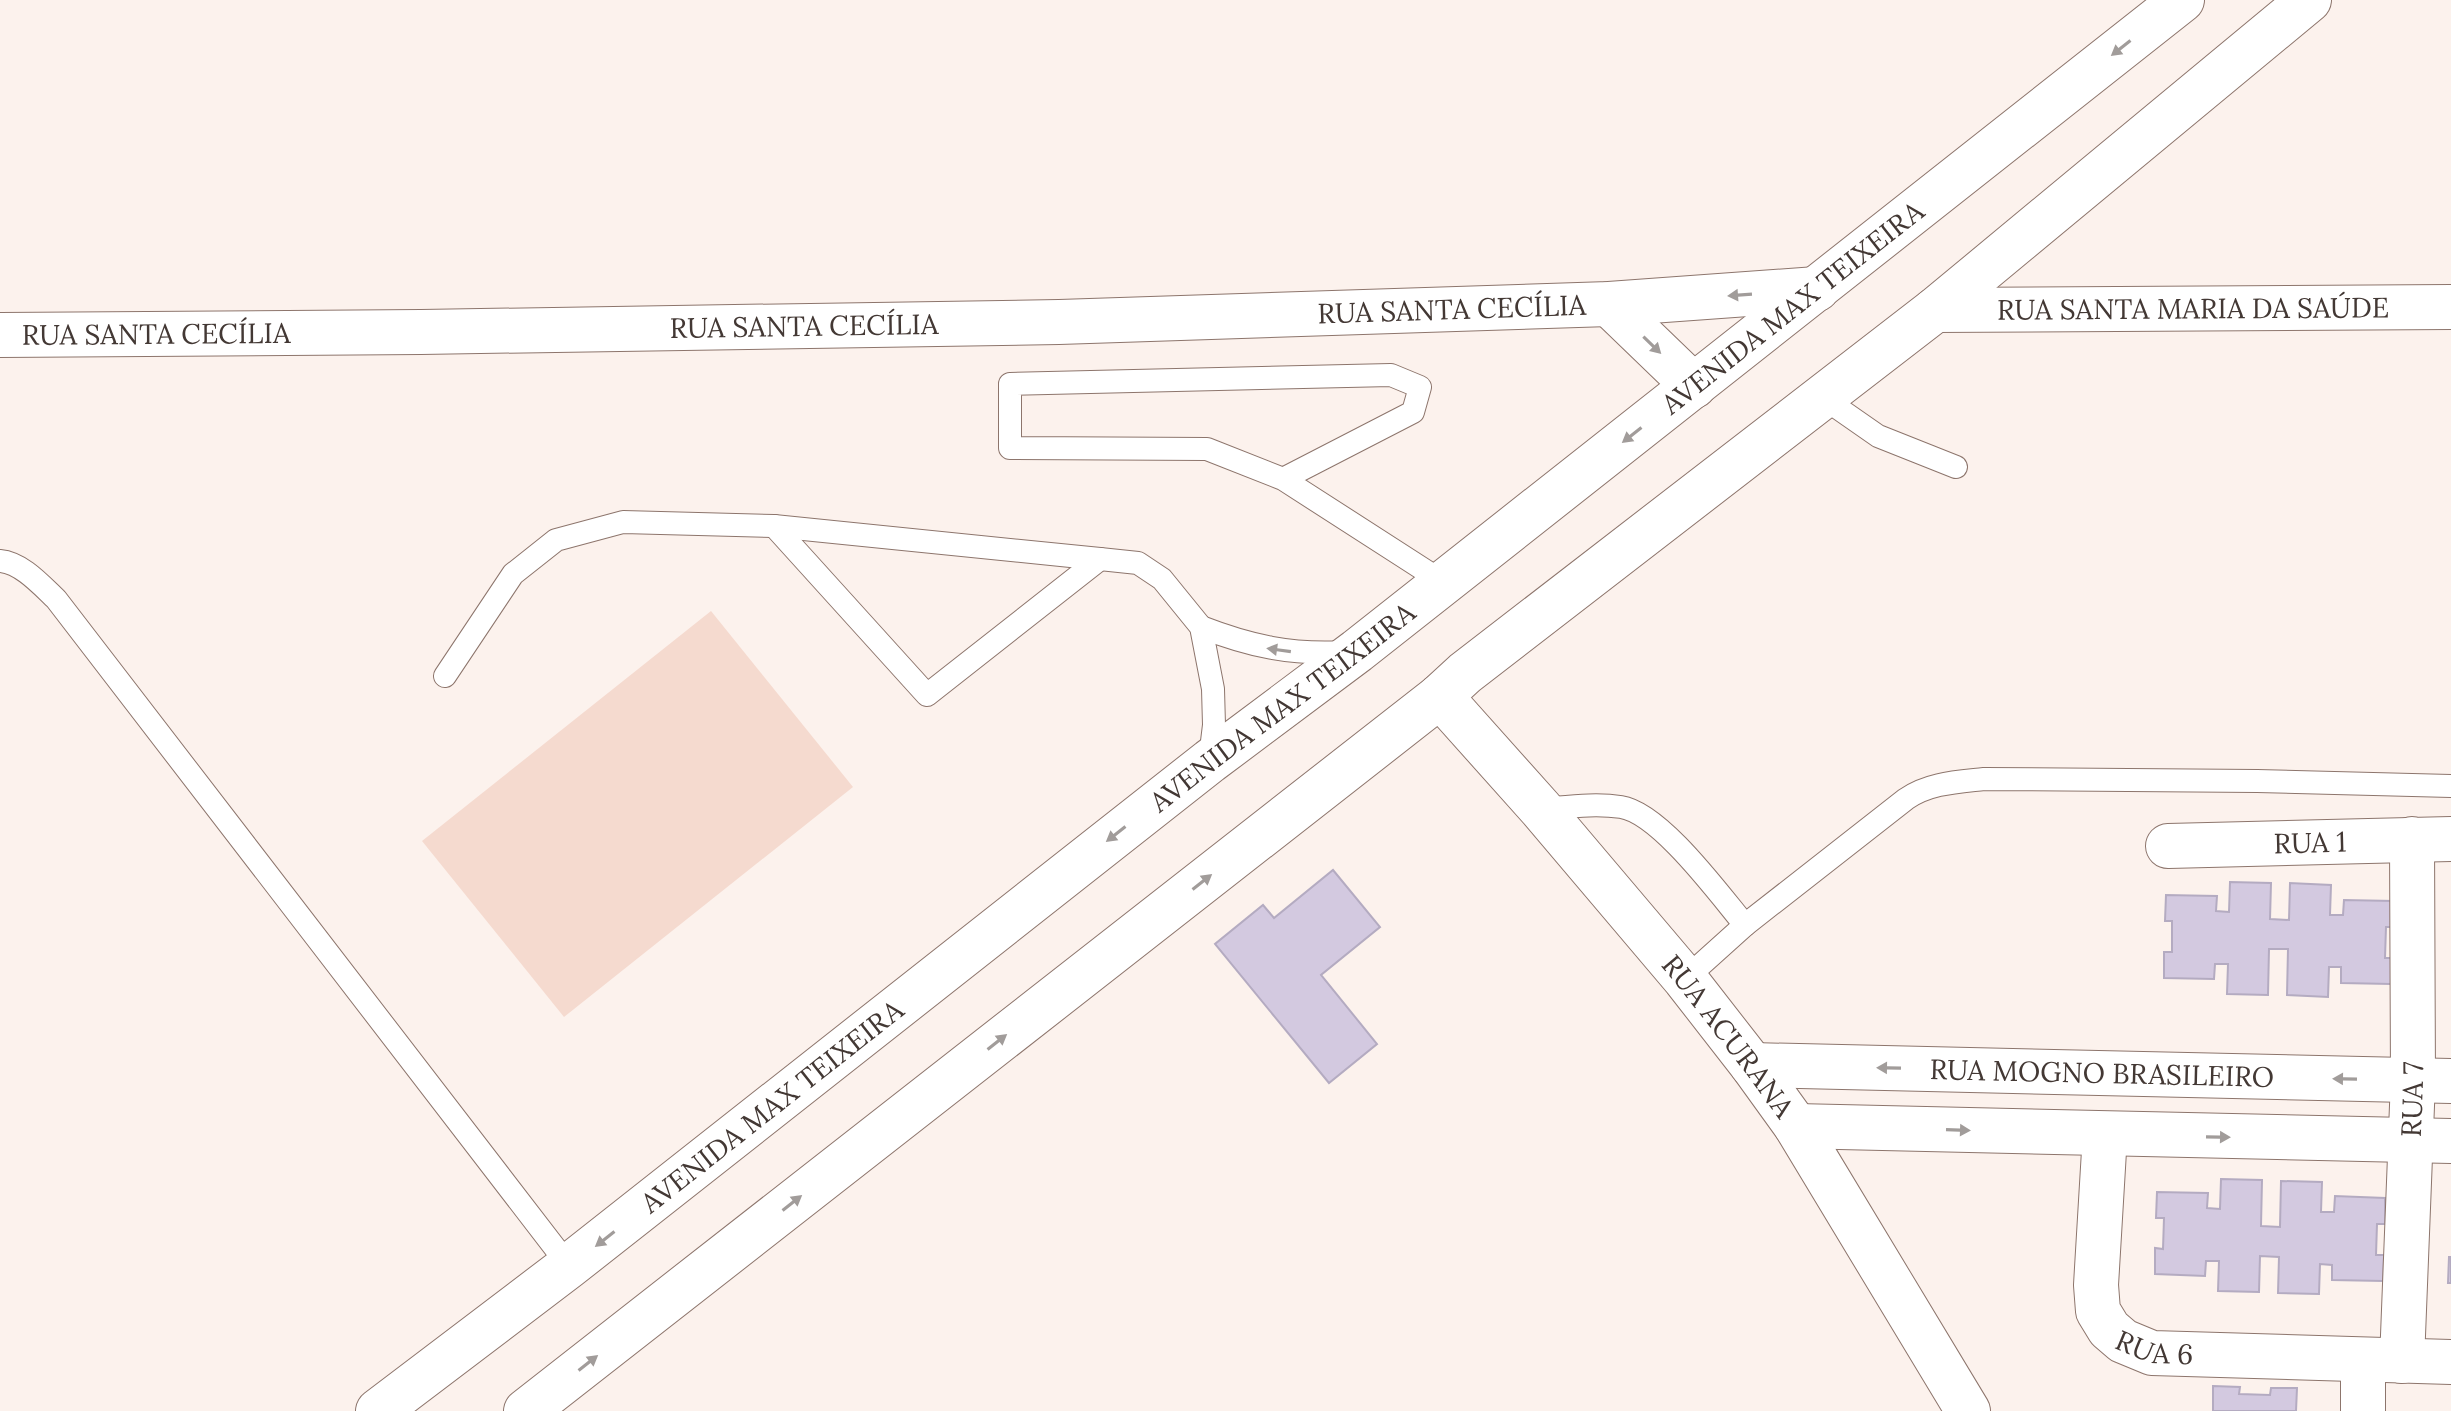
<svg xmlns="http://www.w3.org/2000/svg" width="2451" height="1411" font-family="Lora,serif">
  <rect width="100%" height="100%" fill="#fcf2ed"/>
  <path fill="#f5dacf" d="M 711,611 L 853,787 L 564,1017 L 422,841 Z"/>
  <g fill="#d3c9e0" stroke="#b4abc1" stroke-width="2">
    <path d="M 1333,870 L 1380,927 L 1321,975 L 1377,1044 L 1329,1083 L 1215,944 L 1263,905 L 1274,918 Z"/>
    <path d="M 2230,882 L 2271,883 L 2270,919 L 2289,920 L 2290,883 L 2331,885 L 2330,915 L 2343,915 L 2344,900 L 2394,901 L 2394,927 L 2386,927 L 2385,958 L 2393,958 L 2391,984 L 2341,983 L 2341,967 L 2329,967 L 2328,997 L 2287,995 L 2288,949 L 2269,949 L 2268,995 L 2227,994 L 2228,964 L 2215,964 L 2214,979 L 2164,978 L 2164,952 L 2172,952 L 2172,921 L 2165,921 L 2166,895 L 2217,896 L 2216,911 L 2229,912 Z"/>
    <path d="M 2221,1179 L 2262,1180 L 2261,1226 L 2280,1227 L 2281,1181 L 2322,1182 L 2321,1212 L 2334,1212 L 2335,1196 L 2385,1198 L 2385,1224 L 2377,1224 L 2376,1255 L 2384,1255 L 2383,1281 L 2332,1280 L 2332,1265 L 2320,1264 L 2319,1294 L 2278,1293 L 2279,1257 L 2260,1256 L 2259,1292 L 2218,1291 L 2219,1261 L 2206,1261 L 2205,1276 L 2155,1274 L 2155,1248 L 2163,1249 L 2164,1218 L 2156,1218 L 2157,1192 L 2208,1193 L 2207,1208 L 2220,1209 Z"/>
    <path d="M 2449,1257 L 2451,1257 L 2451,1283 L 2448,1283 Z"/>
    <path d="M 2213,1386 L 2240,1387 L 2239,1394 L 2270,1395 L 2271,1388 L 2297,1388 L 2296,1411 L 2213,1411 Z"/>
  </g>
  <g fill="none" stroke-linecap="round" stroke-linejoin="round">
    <g stroke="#8d756c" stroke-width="24">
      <g id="lane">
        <path d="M 1822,397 L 1878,436 L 1956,467"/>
        <path d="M 1283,479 L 1413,412 L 1420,387 L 1391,375 L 1010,384 L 1010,448 L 1207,449 L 1283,479 L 1443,582"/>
        <path d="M 774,526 L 927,695 L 1100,559"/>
        <path d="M 0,561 C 22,563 41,585 56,599 L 569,1266"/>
        <path d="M 1201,627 C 1250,646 1291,655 1344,652"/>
        <path d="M 445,676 L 513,574 L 556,540 L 623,522 L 774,526 L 1100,559 L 1138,563 L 1162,579 L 1201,627 L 1213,689 L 1214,725 L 1210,758"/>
        <path d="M 1541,809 C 1567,807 1595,803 1621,807 C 1660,813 1719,894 1745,925"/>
        <path d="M 1685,979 L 1745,925 L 1906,799 C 1929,783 1957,782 1984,779 L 2257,781 L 2451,786"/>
      </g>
    </g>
    <g stroke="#8d756c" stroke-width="46">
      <g id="street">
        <path d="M 1609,304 L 1694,386"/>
        <path id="s1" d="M 1935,310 L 2451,307"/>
        <path id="s2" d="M 0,335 L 421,332 L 1059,322 L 1609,304 L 1817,289"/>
        <path id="s3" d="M 1440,696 L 1541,809 L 1685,979 L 1752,1065 L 1796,1126 L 1968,1411"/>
        <path id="s4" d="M 2168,846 L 2451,839"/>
        <path id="s5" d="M 1752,1065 L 2451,1081"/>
        <path d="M 1796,1126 L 2451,1141"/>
        <path id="s6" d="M 2105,1134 L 2096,1285 L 2098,1311 L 2109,1329 L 2123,1341 L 2152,1353 L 2451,1362"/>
        <path d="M 2363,1360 L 2363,1411"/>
        <path id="s7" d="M 2402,1361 L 2413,1080 L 2412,839"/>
      </g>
    </g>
    <g stroke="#8d756c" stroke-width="46">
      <g id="primary">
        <path id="s8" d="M 378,1411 L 569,1266 L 1210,761 L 1357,651 L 2182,0"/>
        <path d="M 526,1411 L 1440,696 L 1465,673 L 1935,310 L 2309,0"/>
      </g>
    </g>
    <use href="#lane" stroke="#fff" stroke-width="22"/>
    <use href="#street" stroke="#fff" stroke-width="44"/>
    <use href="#primary" stroke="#fff" stroke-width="44"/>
  </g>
  <defs><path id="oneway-solid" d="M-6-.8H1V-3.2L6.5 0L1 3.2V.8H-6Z" transform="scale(2)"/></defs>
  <g fill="#a19c9a">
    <use href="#oneway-solid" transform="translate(2121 48) rotate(142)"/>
    <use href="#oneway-solid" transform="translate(1740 295) rotate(176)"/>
    <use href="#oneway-solid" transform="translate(1652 345) rotate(44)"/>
    <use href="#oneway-solid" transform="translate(1632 435) rotate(142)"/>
    <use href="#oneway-solid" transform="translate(1279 650) rotate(-172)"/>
    <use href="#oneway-solid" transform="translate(1116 834) rotate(142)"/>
    <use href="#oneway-solid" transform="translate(1202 882) rotate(-38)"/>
    <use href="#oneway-solid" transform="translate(997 1042) rotate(-38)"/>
    <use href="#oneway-solid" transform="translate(1889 1068) rotate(-179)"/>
    <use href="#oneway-solid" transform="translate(2345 1079) rotate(-179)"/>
    <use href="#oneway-solid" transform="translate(1958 1130) rotate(2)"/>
    <use href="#oneway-solid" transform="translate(2218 1137) rotate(1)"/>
    <use href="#oneway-solid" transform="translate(792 1203) rotate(-38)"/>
    <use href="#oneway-solid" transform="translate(605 1239) rotate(142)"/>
    <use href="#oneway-solid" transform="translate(588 1363) rotate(-38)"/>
  </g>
  <g text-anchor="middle" stroke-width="6" stroke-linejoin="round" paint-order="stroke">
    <g font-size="28" fill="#433834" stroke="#fcf2ed">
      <text dy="10" stroke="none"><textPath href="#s8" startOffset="1794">AVENIDA MAX TEIXEIRA</textPath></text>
      <text dy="10" stroke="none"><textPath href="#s1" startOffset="258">RUA SANTA MARIA DA SAÚDE</textPath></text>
      <text dy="10" stroke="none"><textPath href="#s2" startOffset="1452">RUA SANTA CECÍLIA</textPath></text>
      <text dy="10" stroke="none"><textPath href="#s2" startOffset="804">RUA SANTA CECÍLIA</textPath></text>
      <text dy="10" stroke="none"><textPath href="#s2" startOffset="156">RUA SANTA CECÍLIA</textPath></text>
      <text dy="10" stroke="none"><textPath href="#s8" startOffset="1146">AVENIDA MAX TEIXEIRA</textPath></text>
      <text dy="10" stroke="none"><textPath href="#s4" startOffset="142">RUA 1</textPath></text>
      <text dy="10" stroke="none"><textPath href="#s3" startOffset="446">RUA ACURANA</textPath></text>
      <text dy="10" stroke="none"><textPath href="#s5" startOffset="350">RUA MOGNO BRASILEIRO</textPath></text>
      <text dy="10" stroke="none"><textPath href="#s7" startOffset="262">RUA 7</textPath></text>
      <text dy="10" stroke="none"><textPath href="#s8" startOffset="498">AVENIDA MAX TEIXEIRA</textPath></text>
      <text dy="10" stroke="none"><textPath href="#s6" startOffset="250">RUA 6</textPath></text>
    </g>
  </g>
</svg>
